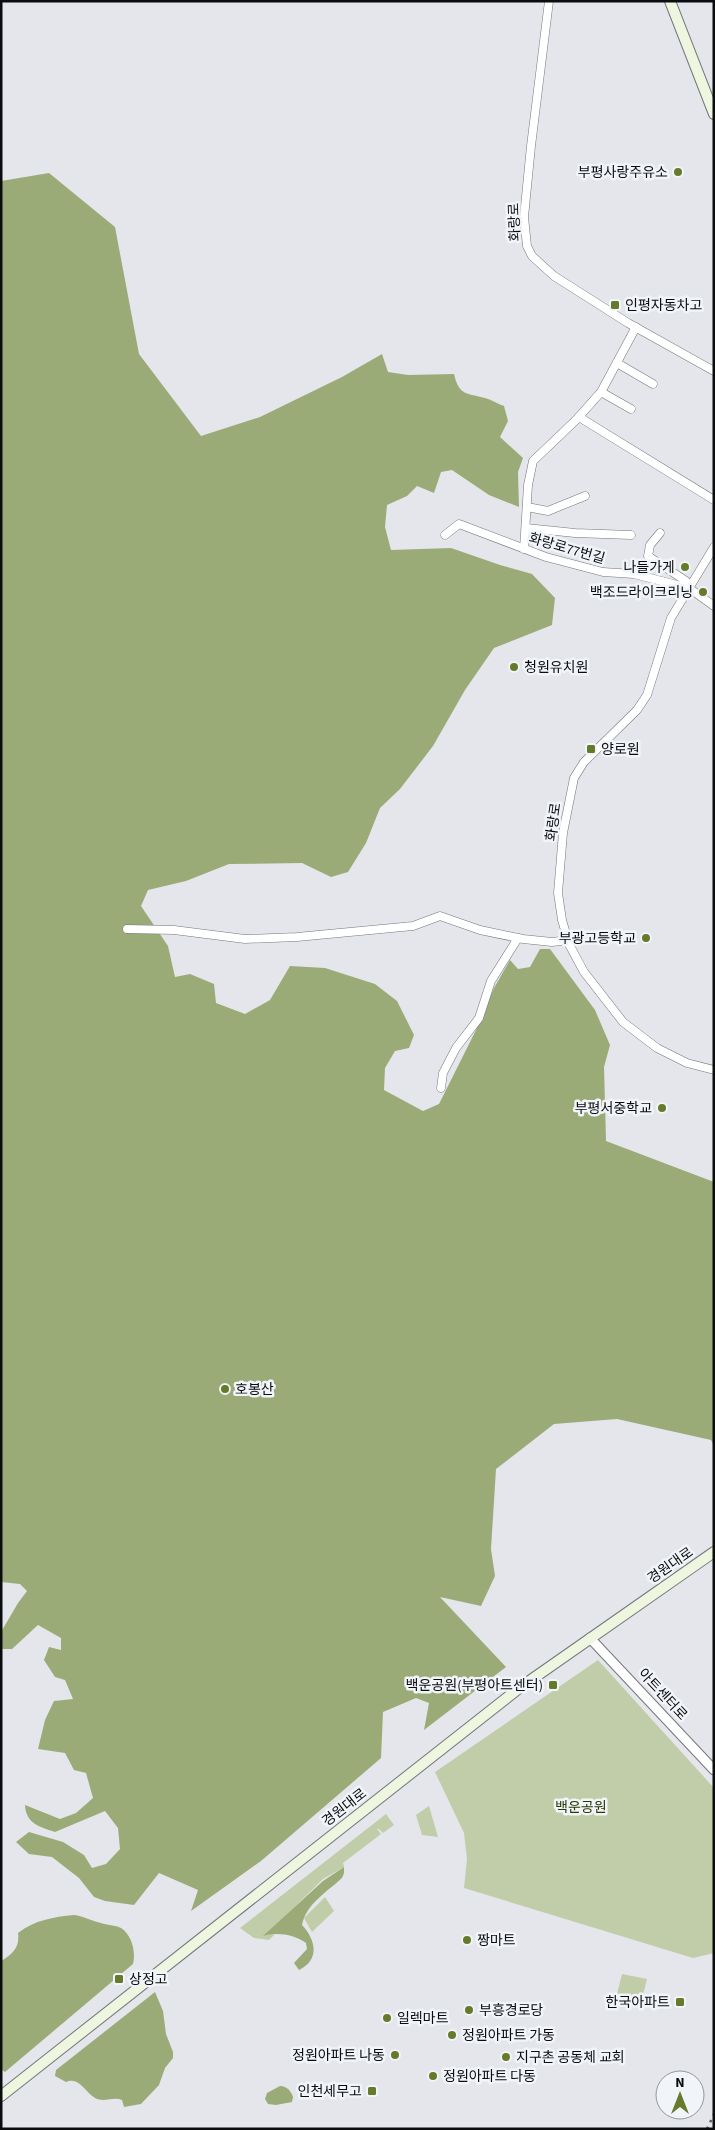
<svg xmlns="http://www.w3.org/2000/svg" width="715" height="2130" font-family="'Source Sans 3','Noto Sans KR',sans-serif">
  <rect width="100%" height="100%" fill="#e4e6eb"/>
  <g fill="#c1cda9">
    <path d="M 598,1660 L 714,1788 L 714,1953 L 693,1958 L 464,1888 L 467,1859 L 464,1833 L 435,1772 Z"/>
    <path d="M 429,1806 L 438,1837 L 422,1835 L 416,1815 Z"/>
    <path d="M 386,1814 L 394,1825 L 383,1833 L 379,1829 L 377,1829 L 381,1834 L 343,1863 L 344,1867 L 323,1879 L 266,1935 L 275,1934 L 269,1940 L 254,1938 L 240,1928 Z"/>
    <path d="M 325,1897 L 334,1911 L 312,1932 L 304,1918 Z"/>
    <path d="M 622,1974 L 647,1979 L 641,2003 L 616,1998 Z"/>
  </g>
  <g fill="#9bab78">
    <path d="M 49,173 L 115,227 L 139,354 L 201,436 L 260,417 L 342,377 L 382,354 L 388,372 L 408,375 L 454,374 C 459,396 467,393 485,398 C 492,400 498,404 504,406 L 508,421 L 500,437 L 523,458 L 518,472 L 519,507 L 489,495 L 452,470 L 441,472 L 434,493 L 417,486 L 407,496 L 387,505 L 385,527 L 391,550 L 451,548 L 500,565 L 532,574 L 555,598 L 552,625 L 494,648 L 465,690 L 433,746 L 400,789 L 380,808 L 366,843 L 348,872 L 331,877 L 302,863 L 229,864 L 186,881 L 148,890 L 141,906 L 168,946 L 175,977 L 190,974 L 214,984 L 216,1003 L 245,1014 L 270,1000 L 290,966 L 325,968 L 375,984 L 397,1001 L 414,1035 L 409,1048 L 395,1051 L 385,1068 L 384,1090 L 423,1111 L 439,1104 L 476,1030 L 494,988 L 510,960 L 518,969 L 530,967 L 540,949 L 550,949 L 595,1010 L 610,1045 L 604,1067 L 606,1141 L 714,1182 L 714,1446 L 711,1440 L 617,1419 L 554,1424 L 496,1469 L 491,1549 L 495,1576 L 481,1606 L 440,1597 L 506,1667 L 424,1730 L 429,1703 L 416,1698 L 383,1712 L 381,1758 L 261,1861 L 191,1911 L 198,1890 L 159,1873 L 134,1905 L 105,1901 L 94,1897 L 79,1878 L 52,1857 L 29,1854 L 16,1842 L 29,1832 L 63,1842 L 84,1855 L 92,1868 L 106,1864 L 120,1849 L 118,1828 L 105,1811 L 55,1832 C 40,1827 26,1824 25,1805 L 60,1819 L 76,1813 L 93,1798 L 86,1773 L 74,1770 L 65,1753 L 38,1749 L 45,1720 L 54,1701 L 73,1699 L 65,1680 L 55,1677 L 44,1660 L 49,1647 L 61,1650 L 61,1638 L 38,1625 L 12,1649 L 1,1649 L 1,1632 L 18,1603 L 27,1591 L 20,1584 L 1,1582 L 1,181 Z"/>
    <path d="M 344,1867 L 344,1873 L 342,1878 C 327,1892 306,1904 302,1925 C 316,1940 320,1960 299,1970 L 294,1963 L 307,1949 L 306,1943 C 293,1934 278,1932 263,1936 L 323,1881 Z"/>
    <path d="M 74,1915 C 84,1916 91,1921 101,1923 C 107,1925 115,1925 121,1928 C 132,1935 136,1952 133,1964 L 5,2072 L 1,2069 L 1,1961 C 13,1954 20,1947 18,1933 C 35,1920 53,1917 74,1915 Z"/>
    <path d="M 155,1992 L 163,2011 L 166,2034 L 173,2052 L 173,2058 L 165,2068 L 159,2085 L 141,2104 L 124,2107 L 122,2100 C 113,2096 105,2103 95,2098 C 85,2092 79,2076 66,2082 L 55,2076 L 56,2070 Z"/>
    <path d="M 280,2086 C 287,2086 291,2091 293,2097 L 292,2102 L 276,2105 L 268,2104 L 265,2099 L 267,2093 Z"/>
  </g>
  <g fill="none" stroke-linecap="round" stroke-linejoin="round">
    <g stroke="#74767b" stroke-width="9">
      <g id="minor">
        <path d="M 549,1 L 531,146 L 524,217 L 527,246 L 532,256 L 554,276 L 628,323 L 714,371"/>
        <path d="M 617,363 L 653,384"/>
        <path d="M 601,392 L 631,409"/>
        <path d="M 579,417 L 714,500"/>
        <path d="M 527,507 L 548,511 L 585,496"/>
        <path d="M 526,528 L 575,533 L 631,535"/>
        <path d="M 660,533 L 650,545 L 648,556 L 686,581 L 689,588 L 714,606"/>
        <path d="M 445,535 L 459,524 L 546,557 L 603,572 L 634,574 L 689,588"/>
        <path d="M 714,547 L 671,618 L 647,695 L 637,710 L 584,762 L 574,778 L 563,833 L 558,893 L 562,920 L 569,944 L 584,972 L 623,1022 L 657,1048 L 687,1063 L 714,1070"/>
        <path d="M 524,549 L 528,485 L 533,461 L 576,420 L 601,392 L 636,327"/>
        <path d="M 127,929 L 174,930 L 245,939 L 297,937 L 413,926 L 440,916 L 480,930 L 523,939 L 552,942 L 568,940"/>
        <path d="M 441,1088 L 443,1073 L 456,1048 L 479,1018 L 491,981 L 518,938"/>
      </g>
    </g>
    <g stroke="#74767b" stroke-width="11">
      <path id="tertiary" d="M 590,1638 L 714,1770"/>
    </g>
    <g stroke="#74767b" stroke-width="12">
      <g id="secondary">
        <path d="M 670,1 L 714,114"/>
        <path d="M 1,2096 L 518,1689 L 714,1552"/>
      </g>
    </g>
    <use href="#minor" stroke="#fff" stroke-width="8"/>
    <use href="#tertiary" stroke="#fff" stroke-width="9"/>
    <use href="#secondary" stroke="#eef6df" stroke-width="10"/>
    <path stroke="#5b5c5f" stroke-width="2.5" stroke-dasharray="2.5 5" stroke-linecap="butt" d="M 707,2129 L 714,2114"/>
  </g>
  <g fill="#657a2a" stroke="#f1f4f8" stroke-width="2">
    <circle cx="678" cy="172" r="5"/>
    <rect x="610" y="300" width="10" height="10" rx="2.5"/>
    <circle cx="685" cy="567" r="5"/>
    <circle cx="703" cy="592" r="5"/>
    <circle cx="514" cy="667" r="5"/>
    <rect x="586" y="744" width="10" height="10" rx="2.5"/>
    <circle cx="646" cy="938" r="5"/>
    <circle cx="662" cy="1108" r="5"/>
    <circle cx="225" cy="1389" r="5"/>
    <rect x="548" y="1680" width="10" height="10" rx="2.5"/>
    <circle cx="467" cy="1940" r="5"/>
    <rect x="114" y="1974" width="10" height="10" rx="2.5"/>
    <rect x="675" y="1997" width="10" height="10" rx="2.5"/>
    <circle cx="469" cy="2010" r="5"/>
    <circle cx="387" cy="2018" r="5"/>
    <circle cx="452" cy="2035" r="5"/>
    <circle cx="395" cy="2055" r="5"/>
    <circle cx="506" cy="2057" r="5"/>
    <circle cx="433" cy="2076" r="5"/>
    <rect x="367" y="2086" width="10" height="10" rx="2.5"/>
  </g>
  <g text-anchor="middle" stroke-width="5" stroke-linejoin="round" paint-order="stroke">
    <g font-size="14" fill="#0b0c0e" stroke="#f1f4f8" text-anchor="start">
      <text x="668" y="177" text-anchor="end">부평사랑주유소</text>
      <text x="625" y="310">인평자동차고</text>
      <text x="675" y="572" text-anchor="end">나들가게</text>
      <text x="693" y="597" text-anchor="end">백조드라이크리닝</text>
      <text x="524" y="672">청원유치원</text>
      <text x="601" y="754">양로원</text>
      <text x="636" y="943" text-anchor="end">부광고등학교</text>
      <text x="652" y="1113" text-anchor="end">부평서중학교</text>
      <text x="235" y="1394">호봉산</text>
      <text x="543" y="1690" text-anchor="end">백운공원(부평아트센터)</text>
      <text x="477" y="1945">짱마트</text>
      <text x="129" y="1984">상정고</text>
      <text x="670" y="2007" text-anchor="end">한국아파트</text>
      <text x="479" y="2015">부흥경로당</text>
      <text x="397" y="2023">일렉마트</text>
      <text x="462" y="2040">정원아파트 가동</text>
      <text x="385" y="2060" text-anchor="end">정원아파트 나동</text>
      <text x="516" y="2062">지구촌 공동체 교회</text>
      <text x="443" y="2081">정원아파트 다동</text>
      <text x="362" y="2096" text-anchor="end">인천세무고</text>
    </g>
    <g font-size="14" fill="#0b0c0e" stroke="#f1f4f8">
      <text transform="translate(514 222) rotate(-92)" y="5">화랑로</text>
      <text transform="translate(567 548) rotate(16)" y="5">화랑로77번길</text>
      <text transform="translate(553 822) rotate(-82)" y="5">화랑로</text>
      <text transform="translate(670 1565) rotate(-35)" y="5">경원대로</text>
      <text transform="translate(663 1694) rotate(47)" y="5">아트센터로</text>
      <text transform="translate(344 1807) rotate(-38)" y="5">경원대로</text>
    </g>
    <g font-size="14" fill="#2c3900" stroke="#f1f4f8">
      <text x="581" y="1812">백운공원</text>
    </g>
  </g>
  <rect width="715" height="2130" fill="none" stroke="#0b0c0e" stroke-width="5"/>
  <g transform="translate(680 2095)"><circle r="24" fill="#f1f4f8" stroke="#95979a"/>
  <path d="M0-4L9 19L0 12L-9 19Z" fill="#657a2a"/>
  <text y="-8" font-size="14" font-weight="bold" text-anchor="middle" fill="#0b0c0e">N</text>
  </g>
</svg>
